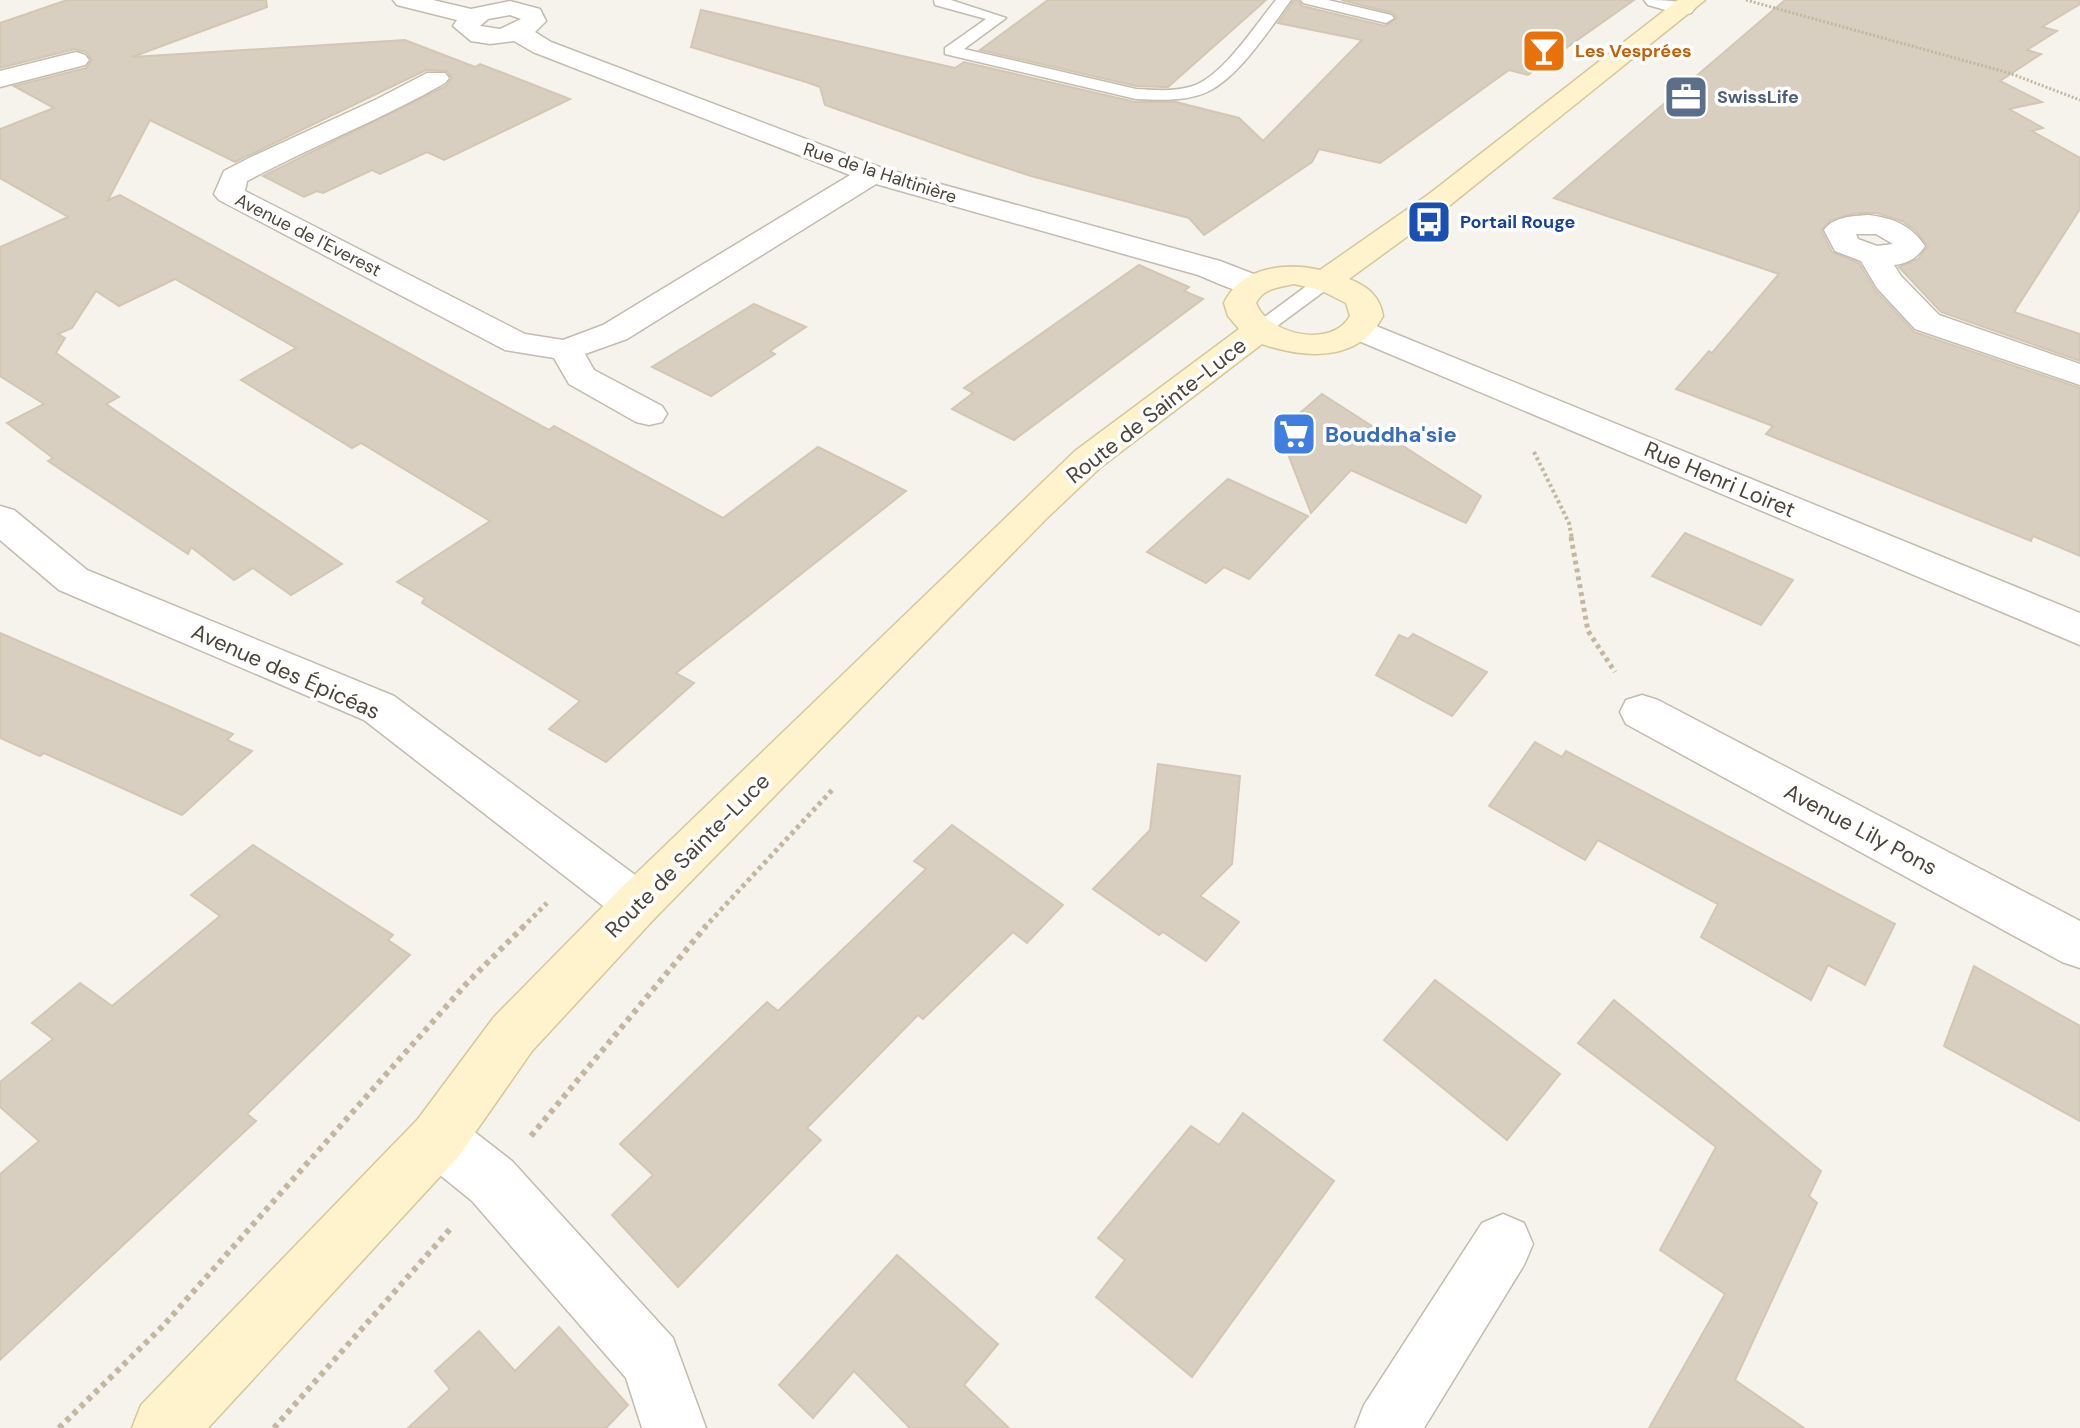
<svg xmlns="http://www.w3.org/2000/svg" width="2080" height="1428" font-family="'DM Sans',sans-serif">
  <rect width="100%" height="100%" fill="#f6f3ec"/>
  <g fill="#d8cfc1" stroke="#d3c7b4" stroke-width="2">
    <path d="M 67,0 L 266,0 L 267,7 L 132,57 L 405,40 L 475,67 L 480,64 L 570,99 L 444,160 L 427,152 L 380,174 L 372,170 L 323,193 L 317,191 L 304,197 L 263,176 L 446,86 L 452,78 L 447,71 L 426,70 L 235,162 L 150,120 L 108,200 L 120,195 L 549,430 L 554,426 L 723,518 L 818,447 L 906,491 L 676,673 L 694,683 L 606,762 L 549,729 L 580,701 L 422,603 L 425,598 L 397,582 L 490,521 L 361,443 L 352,448 L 241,380 L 296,348 L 175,279 L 119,306 L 96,291 L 72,328 L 58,334 L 65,338 L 56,353 L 119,397 L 106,404 L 342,564 L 291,595 L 253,568 L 234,580 L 191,547 L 188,554 L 48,461 L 53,458 L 7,423 L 44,404 L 0,376 L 0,247 L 68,217 L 0,178 L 0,129 L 54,108 L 14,86 L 86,68 L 92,60 L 86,52 L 75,49 L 0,68 L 0,23 Z"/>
    <path d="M 1048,0 L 1266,0 L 1168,87 L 1164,87 L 1136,86 L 980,50 Z"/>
    <path d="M 1294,0 L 1298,0 L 1302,6 L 1385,26 L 1397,18 L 1393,13 L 1341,0 L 1634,0 L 1528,75 L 1509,70 L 1380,163 L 1319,149 L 1312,162 L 1204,235 L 1189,218 L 1031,176 L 970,156 L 825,105 L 820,87 L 806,82 L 691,47 L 701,10 L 955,68 L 964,62 L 1135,102 L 1176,102 L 1239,118 L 1263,141 L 1362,40 L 1278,23 Z"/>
    <path d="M 1785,0 L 2080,0 L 2080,4 L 2042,27 L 2057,31 L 2027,50 L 2041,54 L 2000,81 L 2042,102 L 2009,109 L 2043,128 L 2032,131 L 2080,158 L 2080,209 L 2014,312 L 2080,334 L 2080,361 L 1941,312 L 1899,267 L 1918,259 L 1928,246 L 1916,231 L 1902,221 L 1877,213 L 1856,213 L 1831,220 L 1821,230 L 1832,252 L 1859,263 L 1875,290 L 1914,332 L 2080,388 L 2080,556 L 2033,536 L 2031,541 L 1766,434 L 1773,426 L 1676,389 L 1709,351 L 1712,353 L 1779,274 L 1554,198 Z"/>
    <path d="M 1139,265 L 1189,287 L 1184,291 L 1203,299 L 1014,440 L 952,409 L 973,393 L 964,388 Z"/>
    <path d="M 754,304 L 806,327 L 770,351 L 775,354 L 711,396 L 652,367 Z"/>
    <path d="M 1322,394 L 1481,496 L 1466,523 L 1351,470 L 1311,513 L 1279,431 Z"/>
    <path d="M 1228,479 L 1308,516 L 1249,579 L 1224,567 L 1206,583 L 1147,552 Z"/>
    <path d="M 1685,533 L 1793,580 L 1761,625 L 1652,576 Z"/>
    <path d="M 0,633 L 233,734 L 227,740 L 252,751 L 182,815 L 44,753 L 40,756 L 0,738 Z"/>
    <path d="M 1413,634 L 1487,672 L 1452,716 L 1376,675 L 1399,635 L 1408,639 Z"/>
    <path d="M 1535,742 L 1562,757 L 1566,751 L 1895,924 L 1865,985 L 1828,965 L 1811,1000 L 1701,937 L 1718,904 L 1598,840 L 1585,860 L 1489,806 Z"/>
    <path d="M 1158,764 L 1240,776 L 1232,864 L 1200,896 L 1239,922 L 1206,961 L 1163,932 L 1159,935 L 1093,889 L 1150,830 Z"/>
    <path d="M 952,825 L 1063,905 L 1027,943 L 1013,932 L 923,1019 L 918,1015 L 807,1128 L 821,1140 L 678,1287 L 612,1215 L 653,1175 L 620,1144 L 767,1002 L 778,1011 L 865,928 L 926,869 L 914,861 Z"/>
    <path d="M 253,845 L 393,935 L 388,940 L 410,955 L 247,1114 L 256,1121 L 0,1360 L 0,1174 L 39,1141 L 0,1107 L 0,1082 L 53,1039 L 32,1023 L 80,983 L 112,1006 L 220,916 L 191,895 Z"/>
    <path d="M 1974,966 L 2080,1026 L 2080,1121 L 1944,1046 Z"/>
    <path d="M 1435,980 L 1560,1074 L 1507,1140 L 1384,1040 Z"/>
    <path d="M 1614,1000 L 1821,1171 L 1809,1196 L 1817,1203 L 1735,1380 L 1804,1428 L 1649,1428 L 1725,1294 L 1660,1250 L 1716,1147 L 1578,1043 Z"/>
    <path d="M 1243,1113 L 1334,1181 L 1192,1377 L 1096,1297 L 1125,1260 L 1098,1238 L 1191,1126 L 1219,1145 Z"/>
    <path d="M 897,1255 L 998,1344 L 964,1385 L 1009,1428 L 910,1428 L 854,1371 L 813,1418 L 779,1385 Z"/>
    <path d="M 559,1327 L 628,1405 L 606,1428 L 408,1428 L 450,1389 L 435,1371 L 479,1331 L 515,1371 Z"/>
  </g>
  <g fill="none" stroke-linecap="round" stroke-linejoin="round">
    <g stroke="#c2bbae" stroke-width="3">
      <g id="lane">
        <path d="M 934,0 L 951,0 L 1006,18 L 964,49 L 1136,89 C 1154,90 1175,92 1193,86 C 1224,75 1255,25 1276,0 L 1291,0 C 1271,27 1241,74 1211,90 C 1189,102 1160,100 1136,99 L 945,54 L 945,48 L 986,19 L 935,5 Z"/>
        <path d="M 1301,0 L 1328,0 L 1391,15 L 1394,18 L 1386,23 L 1303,3 Z"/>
        <path d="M 1327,274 L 1337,280 L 1334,284 L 1265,335 L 1251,335 L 1247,331 L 1251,327 L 1320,276 Z"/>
      </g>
    </g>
    <g stroke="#c2bbae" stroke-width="3">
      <g id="street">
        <path d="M 393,0 L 433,0 L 471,9 L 510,1 L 540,9 L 546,21 L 535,32 L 551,42 L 882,168 L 1220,261 L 1264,278 L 1269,285 L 1264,292 C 1242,297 1219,283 1198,275 L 876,184 L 627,339 L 585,354 L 594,370 L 662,406 L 667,414 L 662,422 L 649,425 L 636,422 L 569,384 L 554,358 L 505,350 L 219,200 L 214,194 L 224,171 L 249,158 L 377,99 L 427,73 L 445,73 L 449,78 L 445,83 C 381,120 312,146 247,181 L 245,191 L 525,334 L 563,340 L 603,325 L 850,175 L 533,52 L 514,41 L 490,44 L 471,41 L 453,26 L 457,20 L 397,5 ZM 510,15 L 521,19 L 500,29 L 480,26 L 488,19 Z"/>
        <path d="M 1644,0 C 1661,0 1683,0 1695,8 L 1691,13 L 1683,15 L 1648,5 Z"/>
        <path d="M 76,52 L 85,55 L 89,60 L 85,65 L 0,87 L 0,71 Z"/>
        <path d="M 1868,215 C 1893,218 1911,225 1925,246 C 1918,257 1908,264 1894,265 L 1901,276 L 1939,315 L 2080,364 L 2080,385 L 1915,329 L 1877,288 L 1861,261 L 1835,251 L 1824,230 C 1833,217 1853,216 1868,215 ZM 1856,234 L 1876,234 L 1893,244 L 1877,246 L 1858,239 Z"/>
        <path d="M 1359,319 L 2080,613 L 2080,645 L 1347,336 L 1343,329 L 1347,322 Z"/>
        <path d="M 0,506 L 14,510 L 87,570 L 394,696 L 654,889 L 662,904 L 654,919 L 637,925 L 620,919 L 364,720 L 59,590 L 0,540 Z"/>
        <path d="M 1642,695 L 1658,700 L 2080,921 L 2080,968 L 2062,962 L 1626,724 L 1620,712 L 1626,700 Z"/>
        <path d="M 438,1111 L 458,1119 L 512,1161 L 673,1338 L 706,1428 L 642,1428 L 626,1378 L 472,1201 L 418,1157 L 410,1138 L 418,1119 Z"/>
        <path d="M 1503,1214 L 1524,1223 L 1533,1244 L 1524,1265 L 1424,1428 L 1355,1428 L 1364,1405 L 1482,1223 Z"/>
      </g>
    </g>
    <g stroke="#d6c79b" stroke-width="3">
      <path id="secondary" d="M 1678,0 L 1705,0 L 1449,206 L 1349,279 C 1367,286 1380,296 1383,316 C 1359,362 1306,359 1262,344 L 1101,467 L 1047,518 L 654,919 L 532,1051 L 458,1157 L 208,1428 L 132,1428 L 141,1405 L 418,1119 L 494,1017 L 620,889 L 1075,451 L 1239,329 L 1228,316 L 1224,303 C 1241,267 1285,262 1320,270 L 1429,194 ZM 1294,284 L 1320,290 L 1346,303 L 1350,316 C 1332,349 1268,335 1256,303 C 1263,288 1280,287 1294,284 Z"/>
    </g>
    <path stroke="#c4b79f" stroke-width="3" stroke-dasharray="2 2" stroke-linecap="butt" d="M 1746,0 L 2009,73 L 2080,100"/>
    <path stroke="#c4b79f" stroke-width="4" stroke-dasharray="3 3" stroke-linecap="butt" d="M 1534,452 L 1569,523 L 1572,539"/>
    <g stroke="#c4b79f" stroke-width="5" stroke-dasharray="4 4" stroke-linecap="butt">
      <path d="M 1571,537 L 1588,631 L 1615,672"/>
      <path d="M 522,928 L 547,903"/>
      <path d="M 704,928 L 834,788"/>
    </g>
    <g stroke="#c4b79f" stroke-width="6" stroke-dasharray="5 5" stroke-linecap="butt">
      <path d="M 531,1136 L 706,926"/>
      <path d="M 59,1428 L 163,1326 L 467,983 L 524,926"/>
      <path d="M 274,1428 L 451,1228"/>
    </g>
    <use href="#lane" fill="#fff" fill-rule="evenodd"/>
    <use href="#street" fill="#fff" fill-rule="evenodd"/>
    <use href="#secondary" fill="#fff3cd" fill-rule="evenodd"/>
  </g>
  <defs>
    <g id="bar-square" transform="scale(2.3)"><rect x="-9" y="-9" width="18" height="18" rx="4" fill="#e8710a" stroke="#fff"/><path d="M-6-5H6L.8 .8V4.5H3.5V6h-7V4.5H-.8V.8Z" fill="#fff"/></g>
    <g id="office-square" transform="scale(2.3)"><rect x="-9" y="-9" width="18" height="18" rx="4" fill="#5c6f8a" stroke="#fff"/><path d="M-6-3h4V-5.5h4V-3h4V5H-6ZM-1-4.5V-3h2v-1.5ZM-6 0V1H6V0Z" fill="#fff"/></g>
    <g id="bus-square" transform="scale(2.3)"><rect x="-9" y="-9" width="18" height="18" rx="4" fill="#1a4fb4" stroke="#fff"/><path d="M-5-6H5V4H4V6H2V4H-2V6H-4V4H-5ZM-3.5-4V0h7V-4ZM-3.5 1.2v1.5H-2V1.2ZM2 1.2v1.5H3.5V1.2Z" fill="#fff"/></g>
    <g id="supermarket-square" transform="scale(2.3)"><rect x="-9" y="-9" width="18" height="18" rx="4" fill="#3f7fe0" stroke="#fff"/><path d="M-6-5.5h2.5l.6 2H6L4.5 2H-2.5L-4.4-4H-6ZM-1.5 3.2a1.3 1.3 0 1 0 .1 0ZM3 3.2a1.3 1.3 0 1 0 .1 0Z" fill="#fff"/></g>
  </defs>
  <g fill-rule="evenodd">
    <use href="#bar-square" x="1544" y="51"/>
    <use href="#office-square" x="1686" y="97"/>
    <use href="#bus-square" x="1429" y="222"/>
    <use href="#supermarket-square" x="1294" y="434"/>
  </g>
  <g text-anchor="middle" stroke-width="7" stroke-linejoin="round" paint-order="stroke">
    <g font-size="18" font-weight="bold" fill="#c56008" stroke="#fff" text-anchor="start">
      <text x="1575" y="57">Les Vesprées</text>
    </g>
    <g font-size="18" font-weight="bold" fill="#4e5e75" stroke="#fff" text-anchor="start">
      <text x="1717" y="103">SwissLife</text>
    </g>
    <g font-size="18" fill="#4b4439" stroke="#fff">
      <text transform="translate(880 173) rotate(18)" y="6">Rue de la Haltinière</text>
      <text transform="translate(308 235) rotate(27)" y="6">Avenue de l'Everest</text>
    </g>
    <g font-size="18" font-weight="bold" fill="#164399" stroke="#fff" text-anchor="start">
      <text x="1460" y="228">Portail Rouge</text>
    </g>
    <g font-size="22" fill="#4b4439" stroke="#fff">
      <text transform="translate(1156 410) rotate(-38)" y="8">Route de Sainte-Luce</text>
      <text transform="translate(1720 479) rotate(23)" y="8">Rue Henri Loiret</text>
      <text transform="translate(286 671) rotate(24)" y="8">Avenue des Épicéas</text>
      <text transform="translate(1861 829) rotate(28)" y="8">Avenue Lily Pons</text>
      <text transform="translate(687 855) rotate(-45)" y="8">Route de Sainte-Luce</text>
    </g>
    <g font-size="22" font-weight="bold" fill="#366cbe" stroke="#fff" text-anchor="start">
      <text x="1325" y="442">Bouddha'sie</text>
    </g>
  </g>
</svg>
